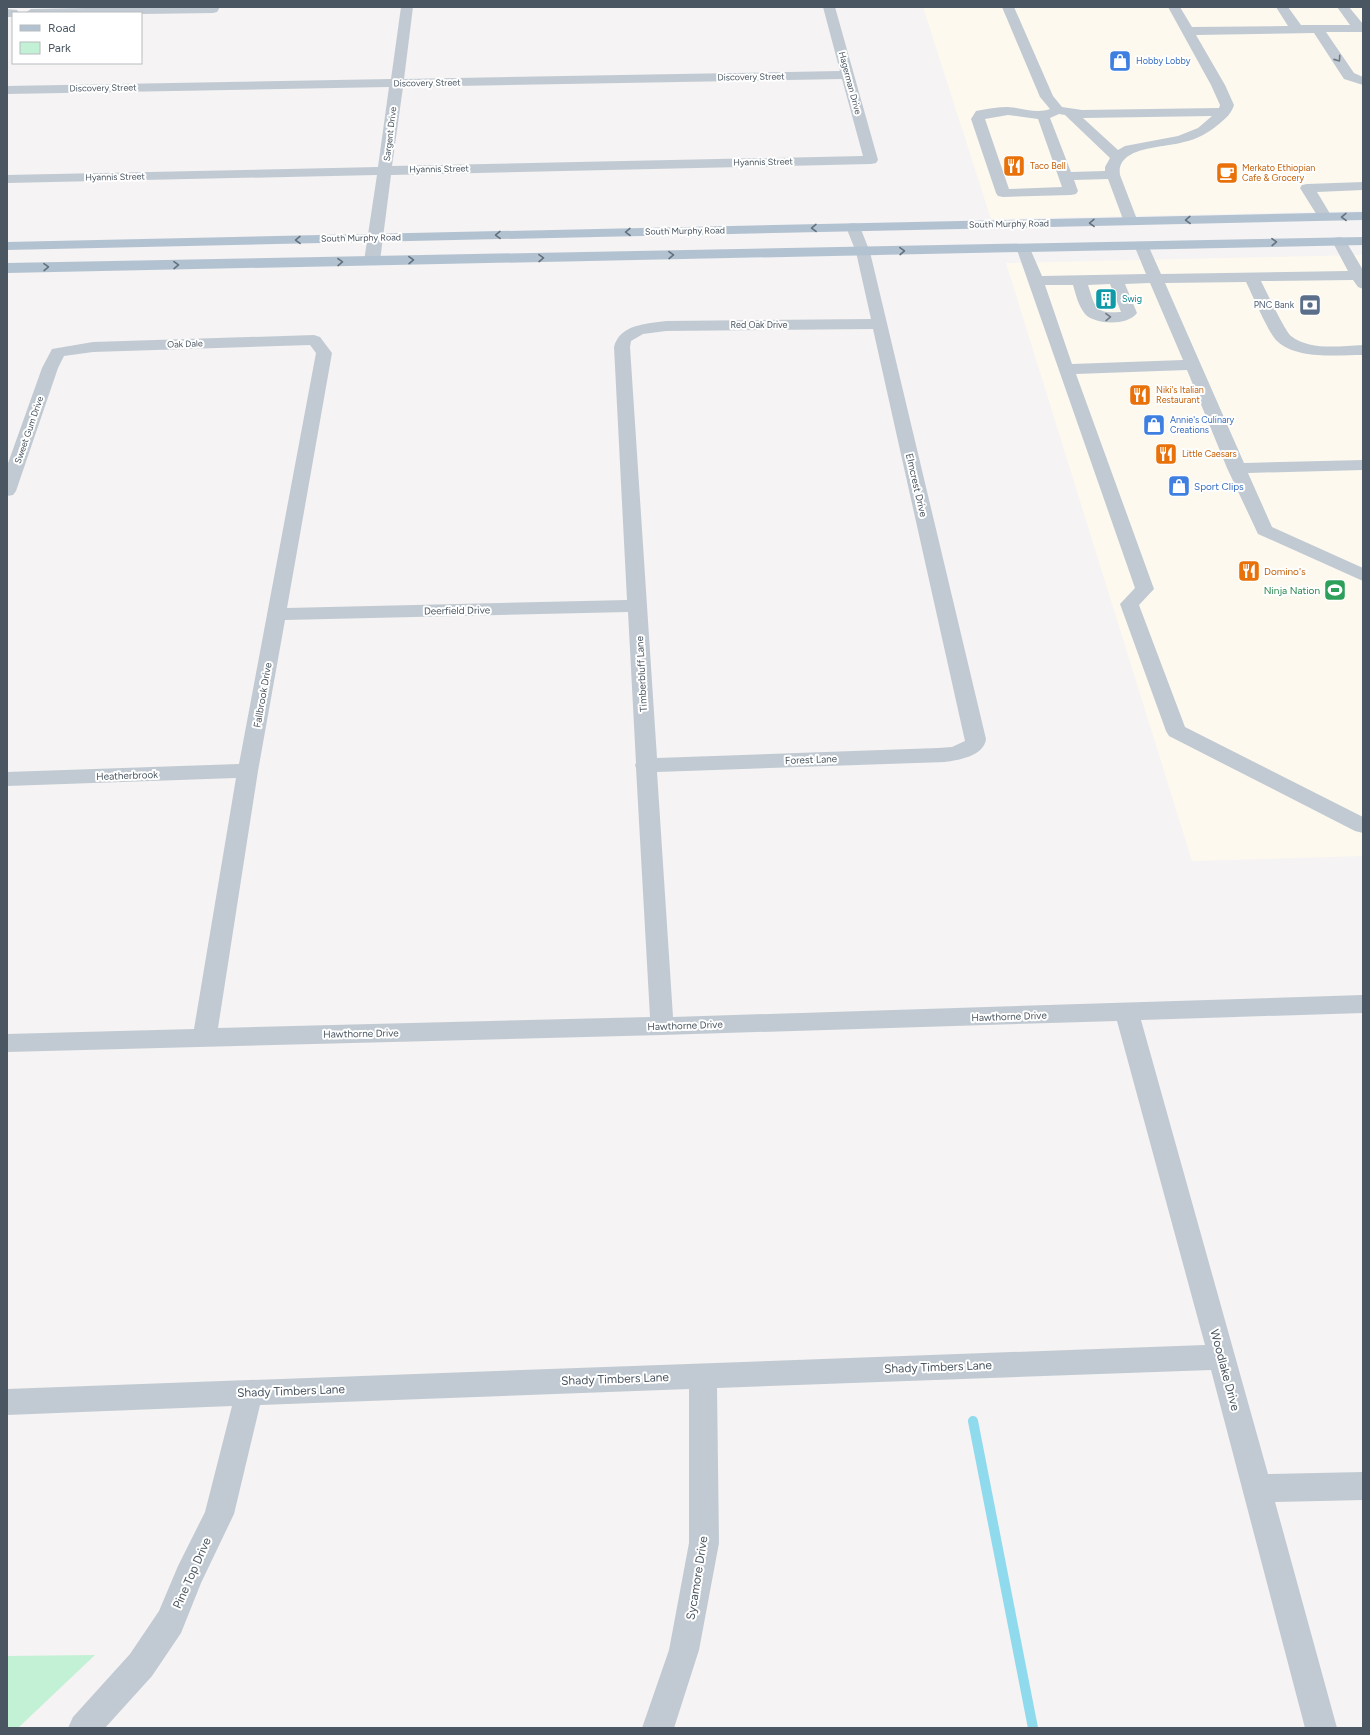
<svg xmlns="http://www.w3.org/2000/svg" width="1370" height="1735" font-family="Figtree,sans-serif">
  <rect width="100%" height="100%" fill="#f5f3f3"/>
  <g fill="#fdf9ef">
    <path d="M 923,7 L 1363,7 L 1363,211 L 991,219 Z"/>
    <path d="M 1363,255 L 1363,856 L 1192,861 L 1006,263 Z"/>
  </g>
  <path fill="#c3f1d5" d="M 95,1655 L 18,1728 L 7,1728 L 7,1656 Z"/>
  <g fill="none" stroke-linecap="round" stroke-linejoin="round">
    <path stroke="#90daee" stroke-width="10" d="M 973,1421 L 1033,1728"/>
    <g fill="#c1cad2" fill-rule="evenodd">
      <path d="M 138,7 L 220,7 L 217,12 L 213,13 L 141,14 L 25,13 L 31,9 Z"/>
      <path d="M 401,7 L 413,7 L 404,79 L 840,71 L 823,7 L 835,7 L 878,160 L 876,163 L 871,164 L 391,175 L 380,261 L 377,264 L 367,264 L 364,261 L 377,175 L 7,183 L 7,175 L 378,167 L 389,87 L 7,94 L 7,86 L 391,79 ZM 842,79 L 863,156 L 392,166 L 403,87 Z"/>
      <path d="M 1002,7 L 1014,7 L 1053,96 L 1062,107 L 1082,110 L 1219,108 L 1220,105 L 1211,85 L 1168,7 L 1180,7 L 1192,27 L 1288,26 L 1276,7 L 1288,7 L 1301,25 L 1350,25 L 1337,7 L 1349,7 L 1363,24 L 1363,32 L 1326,32 L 1354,73 L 1363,77 L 1363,85 L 1344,79 L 1314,33 L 1196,35 L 1225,85 L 1234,105 C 1231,114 1226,118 1219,124 C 1208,133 1198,139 1184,142 C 1164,148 1116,146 1120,175 L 1138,222 L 1136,225 L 1126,225 L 1124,222 L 1108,179 L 1074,180 L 1078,191 L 1076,194 L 1071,195 L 1003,197 L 998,196 L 996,193 L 971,119 L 976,111 C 986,109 998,107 1008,107 C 1023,108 1036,114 1050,109 L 1040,97 ZM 1059,114 L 1065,115 L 1110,158 L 1105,167 L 1105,171 L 1071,172 L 1050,118 ZM 1008,115 L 1038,119 L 1062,187 L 1009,189 L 985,119 ZM 1212,116 L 1198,128 L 1178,136 L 1125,146 L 1118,150 L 1083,118 Z"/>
      <path d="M 7,9 L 17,10 L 19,13 L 13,13 L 13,17 L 7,17 Z"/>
      <path d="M 1363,182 L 1363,190 L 1317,192 L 1332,217 L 1330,220 L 1320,220 L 1300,188 L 1302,185 L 1307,184 Z"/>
      <path d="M 853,223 L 858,224 L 860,227 L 870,252 L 986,739 C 984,756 959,760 945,762 L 657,772 L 673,1017 L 1363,995 L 1363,1013 L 1141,1020 L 1268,1474 L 1363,1472 L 1363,1500 L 1275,1502 L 1337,1728 L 1305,1728 L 1211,1370 L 717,1388 L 719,1543 L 699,1650 L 674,1728 L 642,1728 L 669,1650 L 689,1543 L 689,1389 L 260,1405 L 234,1514 L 201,1583 L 181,1633 L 152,1676 L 105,1728 L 68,1728 L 73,1717 L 130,1654 L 159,1611 L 178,1566 L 205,1512 L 232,1406 L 7,1415 L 7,1389 L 1205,1345 L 1117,1021 L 662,1035 L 7,1052 L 7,1034 L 194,1029 L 236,778 L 7,786 L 7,772 L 239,764 L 316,353 L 310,345 L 93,352 L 64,356 L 58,368 L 16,491 L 13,495 L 7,496 L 7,466 L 42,368 L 52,349 L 93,342 L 314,335 L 320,337 L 332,353 L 287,608 L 627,600 L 614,347 C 620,324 646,324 666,321 L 871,319 L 856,252 L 846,227 L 848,224 ZM 873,329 L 965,741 L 952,747 L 938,748 L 657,758 L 630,347 L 631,341 L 643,334 L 666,331 ZM 628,612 L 636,763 L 635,765 L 636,768 L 650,1017 L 218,1028 L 258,771 L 285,620 Z"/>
      <path d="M 1339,237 L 1344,238 L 1363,270 L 1363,289 L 1358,287 L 1353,280 L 1261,281 C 1266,291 1285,331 1291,336 C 1310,351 1340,346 1363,345 L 1363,355 C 1338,355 1297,360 1277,341 C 1269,334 1252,294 1246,282 L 1165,283 L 1244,463 L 1363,460 L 1363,470 L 1248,473 L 1272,527 L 1363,568 L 1363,581 L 1258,534 L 1227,468 L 1187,370 L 1076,374 L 1154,589 L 1139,605 L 1185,727 L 1363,817 L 1363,833 L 1355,831 L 1169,736 L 1166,731 L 1120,604 L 1135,588 L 1016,247 L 1018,244 L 1028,244 L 1042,276 L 1146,274 L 1134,245 L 1136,242 L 1146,242 L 1148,245 L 1161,274 L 1348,271 L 1332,241 L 1334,238 ZM 1150,283 L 1183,360 L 1072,364 L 1045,285 L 1073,285 C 1076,295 1078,305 1085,314 C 1095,325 1128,326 1137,313 L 1125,284 ZM 1110,284 L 1121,312 L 1120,312 C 1094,314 1095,306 1088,285 Z"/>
    </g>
    <g fill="#b3c2d1" fill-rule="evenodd">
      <path d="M 1363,212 L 1363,220 L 7,250 L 7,242 Z"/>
      <path d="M 1363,237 L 1363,245 L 7,273 L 7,263 Z"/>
    </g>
  </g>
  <defs><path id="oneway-chevron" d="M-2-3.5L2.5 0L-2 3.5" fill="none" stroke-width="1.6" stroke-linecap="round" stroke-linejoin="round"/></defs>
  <g stroke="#6e7983">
    <use href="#oneway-chevron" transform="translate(1338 59) rotate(55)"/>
    <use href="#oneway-chevron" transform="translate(1108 317) rotate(-1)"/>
  </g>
  <g stroke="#64717d">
    <use href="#oneway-chevron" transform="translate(1344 217) rotate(179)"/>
    <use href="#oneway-chevron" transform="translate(1188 220) rotate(178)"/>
    <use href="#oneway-chevron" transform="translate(1092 223) rotate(179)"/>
    <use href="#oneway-chevron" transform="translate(814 228) rotate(179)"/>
    <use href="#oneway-chevron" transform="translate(628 232) rotate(179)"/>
    <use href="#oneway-chevron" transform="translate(498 235) rotate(179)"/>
    <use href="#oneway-chevron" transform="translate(298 240) rotate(179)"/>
    <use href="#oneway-chevron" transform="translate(1274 242) rotate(-1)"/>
    <use href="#oneway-chevron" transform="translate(902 251) rotate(-2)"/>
    <use href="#oneway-chevron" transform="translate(671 255) rotate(-1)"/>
    <use href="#oneway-chevron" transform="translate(541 258) rotate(-1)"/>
    <use href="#oneway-chevron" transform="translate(411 260) rotate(-1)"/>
    <use href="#oneway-chevron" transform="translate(340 262) rotate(-1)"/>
    <use href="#oneway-chevron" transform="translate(176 265) rotate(-1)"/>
    <use href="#oneway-chevron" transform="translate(46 267) rotate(-1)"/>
  </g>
  <defs>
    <g id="shop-square" transform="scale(1.15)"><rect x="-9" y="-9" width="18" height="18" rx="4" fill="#3f7fe0" stroke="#fff"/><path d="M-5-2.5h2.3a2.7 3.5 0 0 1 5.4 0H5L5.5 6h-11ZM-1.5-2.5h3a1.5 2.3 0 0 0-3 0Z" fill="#fff"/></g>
    <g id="restaurant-square" transform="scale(1.15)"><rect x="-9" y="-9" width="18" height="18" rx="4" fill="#e8710a" stroke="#fff"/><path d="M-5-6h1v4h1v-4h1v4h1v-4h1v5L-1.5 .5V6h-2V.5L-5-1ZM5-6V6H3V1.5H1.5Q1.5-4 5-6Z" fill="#fff"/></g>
    <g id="cafe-square" transform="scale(1.15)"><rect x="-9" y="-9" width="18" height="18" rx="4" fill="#e8710a" stroke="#fff"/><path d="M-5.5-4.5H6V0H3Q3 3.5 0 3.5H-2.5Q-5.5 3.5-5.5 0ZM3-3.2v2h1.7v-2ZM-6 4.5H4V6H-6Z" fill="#fff"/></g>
    <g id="building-square" transform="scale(1.15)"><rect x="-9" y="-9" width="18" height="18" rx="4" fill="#0f9aa8" stroke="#fff"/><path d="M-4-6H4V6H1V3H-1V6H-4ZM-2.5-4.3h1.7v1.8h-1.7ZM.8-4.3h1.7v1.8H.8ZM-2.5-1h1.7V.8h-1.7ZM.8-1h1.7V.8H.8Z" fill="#fff"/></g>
    <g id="bank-square" transform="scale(1.15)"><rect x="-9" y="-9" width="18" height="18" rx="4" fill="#5c6f8a" stroke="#fff"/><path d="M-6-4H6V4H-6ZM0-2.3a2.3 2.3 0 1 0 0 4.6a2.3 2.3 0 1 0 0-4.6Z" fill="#fff"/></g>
    <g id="stadium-square" transform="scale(1.15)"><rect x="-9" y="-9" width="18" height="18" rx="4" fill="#2e9e5b" stroke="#fff"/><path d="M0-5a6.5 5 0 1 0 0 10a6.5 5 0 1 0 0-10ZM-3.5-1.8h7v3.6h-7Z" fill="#fff"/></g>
  </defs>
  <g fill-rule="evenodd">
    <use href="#shop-square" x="1120" y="61"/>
    <use href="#restaurant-square" x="1014" y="166"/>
    <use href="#cafe-square" x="1227" y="173"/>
    <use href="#building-square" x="1106" y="299"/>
    <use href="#bank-square" x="1310" y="305"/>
    <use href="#restaurant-square" x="1140" y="395"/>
    <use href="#shop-square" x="1154" y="425"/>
    <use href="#restaurant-square" x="1166" y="454"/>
    <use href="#shop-square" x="1179" y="486"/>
    <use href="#restaurant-square" x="1249" y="571"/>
    <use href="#stadium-square" x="1335" y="590"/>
  </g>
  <g text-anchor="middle" stroke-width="4" stroke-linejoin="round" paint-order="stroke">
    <g font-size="9" fill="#366cbe" stroke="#fff" text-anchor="start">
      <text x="1136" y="64">Hobby Lobby</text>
      <text x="1170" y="423">Annie's Culinary<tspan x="1170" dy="10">Creations</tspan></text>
    </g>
    <g font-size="9" fill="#4a5661" stroke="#fff">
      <text transform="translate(751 77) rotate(-1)" y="3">Discovery Street</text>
      <text transform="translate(427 83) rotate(-1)" y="3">Discovery Street</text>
      <text transform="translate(850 83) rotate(75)" y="3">Hagerman Drive</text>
      <text transform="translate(103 88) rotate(-1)" y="3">Discovery Street</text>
      <text transform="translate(390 134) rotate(-83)" y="3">Sargent Drive</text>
      <text transform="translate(763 162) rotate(-1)" y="3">Hyannis Street</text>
      <text transform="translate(439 169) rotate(-1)" y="3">Hyannis Street</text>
      <text transform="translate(115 177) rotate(-1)" y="3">Hyannis Street</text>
      <text transform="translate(1009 224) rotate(-1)" y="3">South Murphy Road</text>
      <text transform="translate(685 231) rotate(-1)" y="3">South Murphy Road</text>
      <text transform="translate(361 238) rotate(-1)" y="3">South Murphy Road</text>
      <text x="759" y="328">Red Oak Drive</text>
      <text transform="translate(185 344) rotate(-2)" y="3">Oak Dale</text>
      <text transform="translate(29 430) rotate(-71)" y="3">Sweet Gum Drive</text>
    </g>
    <g font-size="9" fill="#c56008" stroke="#fff" text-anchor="start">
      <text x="1030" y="169">Taco Bell</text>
      <text x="1242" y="171">Merkato Ethiopian<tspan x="1242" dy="10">Cafe &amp; Grocery</tspan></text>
      <text x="1156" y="393">Niki's Italian<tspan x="1156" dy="10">Restaurant</tspan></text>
      <text x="1182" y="457">Little Caesars</text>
    </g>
    <g font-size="9" fill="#0d838f" stroke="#fff" text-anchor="start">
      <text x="1122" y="302">Swig</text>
    </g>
    <g font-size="9" fill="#4e5e75" stroke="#fff" text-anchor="end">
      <text x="1294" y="308">PNC Bank</text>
    </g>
    <g font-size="10" fill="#4a5661" stroke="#fff">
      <text transform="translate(917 485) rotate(77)" y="4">Elmcrest Drive</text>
      <text transform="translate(457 610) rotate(-1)" y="4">Deerfield Drive</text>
      <text transform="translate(641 674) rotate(-93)" y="4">Timberbluff Lane</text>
      <text transform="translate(262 695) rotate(-80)" y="4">Fallbrook Drive</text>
      <text transform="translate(811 759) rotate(-2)" y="4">Forest Lane</text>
      <text transform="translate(127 775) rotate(-2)" y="4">Heatherbrook</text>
      <text transform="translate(1009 1016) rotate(-2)" y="4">Hawthorne Drive</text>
      <text transform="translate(685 1025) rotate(-2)" y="4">Hawthorne Drive</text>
      <text transform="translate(361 1033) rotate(-1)" y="4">Hawthorne Drive</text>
    </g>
    <g font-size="10" fill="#366cbe" stroke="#fff" text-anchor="start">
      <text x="1194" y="490">Sport Clips</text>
    </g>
    <g font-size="10" fill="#c56008" stroke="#fff" text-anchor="start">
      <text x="1264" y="575">Domino's</text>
    </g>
    <g font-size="10" fill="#27864d" stroke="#fff" text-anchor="end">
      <text x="1320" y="594">Ninja Nation</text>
    </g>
    <g font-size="12" fill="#4a5661" stroke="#fff">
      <text transform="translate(938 1367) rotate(-2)" y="4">Shady Timbers Lane</text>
      <text transform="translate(1225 1370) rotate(75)" y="4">Woodlake Drive</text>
      <text transform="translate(615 1379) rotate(-2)" y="4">Shady Timbers Lane</text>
      <text transform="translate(291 1391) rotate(-2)" y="4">Shady Timbers Lane</text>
      <text transform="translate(192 1573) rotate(-66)" y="4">Pine Top Drive</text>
      <text transform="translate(697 1578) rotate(-81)" y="4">Sycamore Drive</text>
    </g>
  </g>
  <rect width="1370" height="1735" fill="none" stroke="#4a5661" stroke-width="16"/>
  <rect x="12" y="12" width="130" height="52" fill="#ffffff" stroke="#b7bbc0"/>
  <rect x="20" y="25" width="20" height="6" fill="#b3c2d1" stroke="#b7bbc0"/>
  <text x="48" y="32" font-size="12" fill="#4a5661">Road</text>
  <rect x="20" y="42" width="20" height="12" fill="#c3f1d5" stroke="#b7bbc0"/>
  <text x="48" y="52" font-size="12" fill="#4a5661">Park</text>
</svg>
